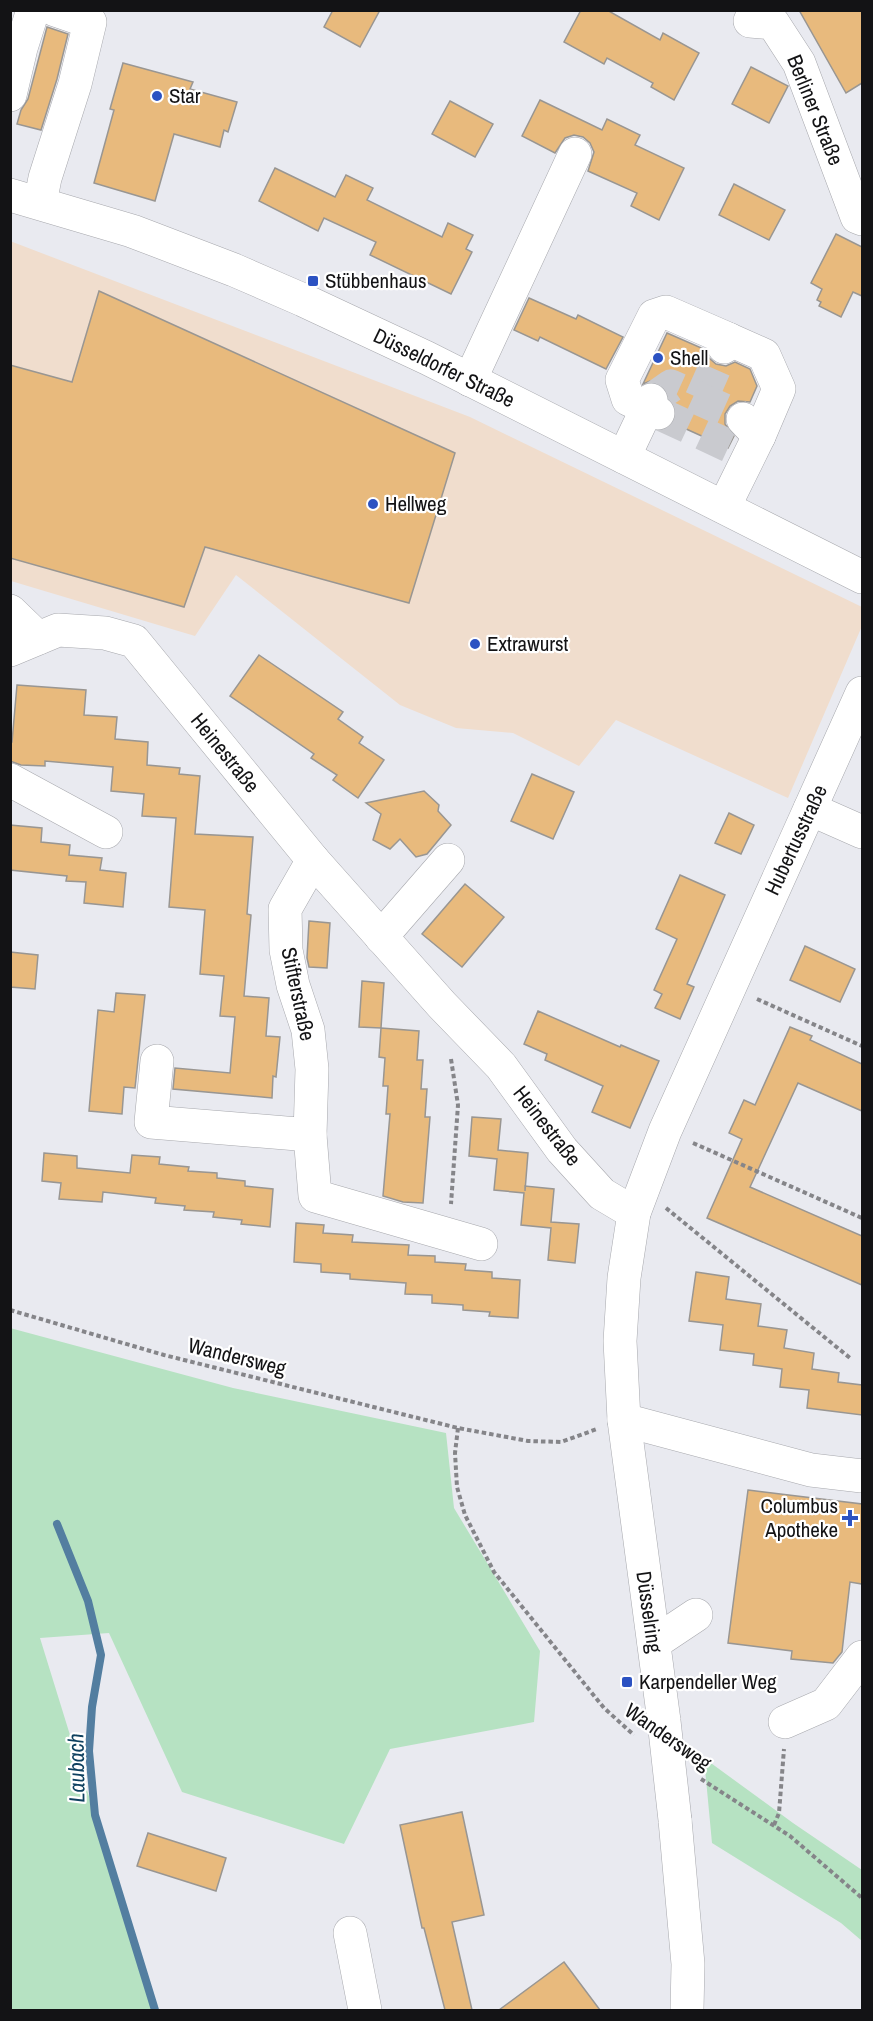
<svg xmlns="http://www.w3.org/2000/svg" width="873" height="2021" font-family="'Archivo Narrow',sans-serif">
  <rect width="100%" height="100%" fill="#e9eaf0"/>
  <path fill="#f0ddcd" d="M 10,241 L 470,417 L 862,607 L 862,626 L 788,798 L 616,720 L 579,766 L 513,733 L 456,728 L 400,705 L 236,575 L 195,636 L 11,581 Z"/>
  <g fill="#b6e2c2">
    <path d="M 10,1328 L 233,1388 L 446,1433 L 454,1508 L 540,1651 L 534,1722 L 390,1749 L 344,1844 L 182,1792 L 109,1633 L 40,1638 L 155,2010 L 11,2010 Z"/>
    <path d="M 704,1758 L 793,1823 L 862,1870 L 862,1941 L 841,1923 L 712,1843 Z"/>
  </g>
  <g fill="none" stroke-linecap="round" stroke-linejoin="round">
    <path stroke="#537ea0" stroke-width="8" d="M 57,1524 L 88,1601 L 101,1655 L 92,1707 L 89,1751 L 95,1815 L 155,2010"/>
  </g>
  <g fill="#e8ba7d" stroke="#999692" stroke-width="1.5">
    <path d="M 333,10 L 380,10 L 360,47 L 324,27 Z"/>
    <path d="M 581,10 L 607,10 L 660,40 L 663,33 L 699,53 L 674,100 L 651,87 L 653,83 L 607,58 L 604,64 L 564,42 Z"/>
    <path d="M 799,10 L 862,10 L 862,83 L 846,93 Z"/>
    <path d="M 47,27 L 68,34 L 57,79 L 41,130 L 17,124 L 21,110 L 28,99 Z"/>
    <path d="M 123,63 L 193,82 L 190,89 L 237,102 L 228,132 L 224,130 L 220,147 L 174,134 L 155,201 L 94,183 L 114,110 L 110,109 Z"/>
    <path d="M 751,67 L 788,86 L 769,123 L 732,104 Z"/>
    <path d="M 540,100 L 602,130 L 607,119 L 640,135 L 635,145 L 684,168 L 659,220 L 631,206 L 637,193 L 588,171 L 594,152 L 590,143 L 583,137 L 574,135 L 565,138 L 555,153 L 522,136 Z"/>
    <path d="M 450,101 L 493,124 L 475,157 L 432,134 Z"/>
    <path d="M 275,168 L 335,197 L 346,175 L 373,188 L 367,200 L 442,237 L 448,223 L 473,235 L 466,249 L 472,252 L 451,294 L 370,255 L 376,242 L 324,218 L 318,231 L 259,201 Z"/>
    <path d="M 734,184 L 785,210 L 769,240 L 719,215 Z"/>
    <path d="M 836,234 L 862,247 L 862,296 L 853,292 L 841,317 L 819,306 L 821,302 L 817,300 L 822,289 L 811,283 Z"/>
    <path d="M 99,291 L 455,453 L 409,603 L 205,547 L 184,607 L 10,558 L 10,365 L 72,382 Z"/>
    <path d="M 529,298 L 576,319 L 578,315 L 623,337 L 606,369 L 540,337 L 538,341 L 514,330 Z"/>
    <path d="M 667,333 L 706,350 L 709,358 L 716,364 L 726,366 L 735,362 L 750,369 L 757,386 L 750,402 L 738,401 L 730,406 L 725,414 L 725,424 L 734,436 L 728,448 L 673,423 L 677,411 L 667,392 L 669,386 L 665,388 L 658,383 L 650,381 L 643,384 Z"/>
    <path d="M 259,655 L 343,712 L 338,719 L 363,737 L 359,743 L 384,760 L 358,798 L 333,780 L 337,775 L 311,758 L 314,754 L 230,696 Z"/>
    <path d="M 17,685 L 86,690 L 84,715 L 117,717 L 115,739 L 148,742 L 147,765 L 180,768 L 179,774 L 200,776 L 195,834 L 253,837 L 247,914 L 251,915 L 244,996 L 269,998 L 266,1036 L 280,1037 L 276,1077 L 273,1076 L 272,1098 L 173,1089 L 175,1068 L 230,1073 L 235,1017 L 220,1016 L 224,976 L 200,974 L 205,910 L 169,907 L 176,818 L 142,816 L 144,794 L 111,791 L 113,767 L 45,761 L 45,766 L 21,765 L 10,761 L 10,742 L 12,742 Z"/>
    <path d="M 532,774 L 574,792 L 553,839 L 511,821 Z"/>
    <path d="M 424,791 L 439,805 L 438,811 L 451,825 L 427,854 L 416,857 L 400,839 L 390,849 L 373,840 L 381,814 L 366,803 Z"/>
    <path d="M 729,813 L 754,825 L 741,854 L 715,843 Z"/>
    <path d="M 10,825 L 42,828 L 41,842 L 70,845 L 69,855 L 102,858 L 100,870 L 126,873 L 123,907 L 84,903 L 86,882 L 66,881 L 67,876 L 10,870 Z"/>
    <path d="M 680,875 L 725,895 L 687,984 L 694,987 L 680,1019 L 655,1008 L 662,994 L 654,990 L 677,939 L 656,929 Z"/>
    <path d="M 465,884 L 504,917 L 462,967 L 422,934 Z"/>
    <path d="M 309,921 L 330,923 L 327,968 L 309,967 L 307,958 Z"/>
    <path d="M 805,946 L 855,969 L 840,1002 L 790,980 Z"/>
    <path d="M 10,952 L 38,955 L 35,989 L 10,987 Z"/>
    <path d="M 362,981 L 384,983 L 381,1028 L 359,1027 Z"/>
    <path d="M 116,993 L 145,995 L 135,1088 L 124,1087 L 122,1114 L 89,1111 L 98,1010 L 114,1012 Z"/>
    <path d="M 538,1011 L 620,1047 L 621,1045 L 659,1061 L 630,1128 L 592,1112 L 603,1086 L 545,1060 L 547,1054 L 524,1044 Z"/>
    <path d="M 790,1027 L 812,1036 L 810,1040 L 862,1064 L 862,1111 L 798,1083 L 750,1187 L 862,1236 L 862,1285 L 707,1218 L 742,1139 L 729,1133 L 744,1100 L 755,1105 Z"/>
    <path d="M 381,1028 L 419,1031 L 417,1060 L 423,1060 L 421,1089 L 427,1089 L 425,1117 L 430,1117 L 423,1203 L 403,1202 L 383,1196 L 390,1114 L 386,1114 L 388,1086 L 383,1086 L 385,1058 L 379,1057 Z"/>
    <path d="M 472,1117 L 501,1119 L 498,1150 L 528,1153 L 525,1191 L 525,1186 L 554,1189 L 551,1222 L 579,1224 L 575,1263 L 548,1260 L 551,1228 L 521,1225 L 524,1193 L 494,1190 L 497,1159 L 469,1156 Z"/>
    <path d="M 44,1153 L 77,1156 L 77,1168 L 130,1173 L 132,1155 L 160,1157 L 159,1164 L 189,1167 L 188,1171 L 217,1173 L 217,1178 L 245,1181 L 245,1186 L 273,1189 L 270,1227 L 241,1224 L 242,1220 L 213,1217 L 214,1212 L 184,1210 L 185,1206 L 155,1203 L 156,1198 L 103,1192 L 102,1202 L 59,1199 L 61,1183 L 42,1181 Z"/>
    <path d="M 296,1223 L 324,1225 L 323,1233 L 353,1235 L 352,1242 L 409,1245 L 408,1255 L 435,1256 L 435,1262 L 466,1264 L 465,1270 L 492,1272 L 492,1278 L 520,1280 L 518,1318 L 489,1316 L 490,1312 L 463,1310 L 463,1305 L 432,1303 L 432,1295 L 405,1294 L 406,1283 L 350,1279 L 350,1274 L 321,1272 L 321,1264 L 294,1262 Z"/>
    <path d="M 696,1272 L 729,1277 L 726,1299 L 761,1304 L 758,1326 L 787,1330 L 784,1348 L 814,1353 L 812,1369 L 839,1373 L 838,1382 L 862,1385 L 862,1415 L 807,1408 L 809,1390 L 780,1387 L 782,1369 L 753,1365 L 754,1354 L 720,1350 L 723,1325 L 689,1321 Z"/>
    <path d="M 748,1490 L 862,1504 L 862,1584 L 850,1582 L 842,1652 L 833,1663 L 791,1659 L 792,1651 L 728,1643 Z"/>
    <path d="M 462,1812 L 484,1915 L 452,1922 L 472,2010 L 445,2010 L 424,1928 L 422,1928 L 400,1825 Z"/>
    <path d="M 148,1833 L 226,1858 L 216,1891 L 137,1866 Z"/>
    <path d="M 564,1962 L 600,2010 L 499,2010 Z"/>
  </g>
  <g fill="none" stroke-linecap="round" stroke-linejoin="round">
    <g stroke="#c9cacf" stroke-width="33" stroke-dasharray="33 16" stroke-linecap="butt">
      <path d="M 701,399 L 724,347"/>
      <path d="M 651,400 L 671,386 L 742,418"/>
      <path d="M 658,413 L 729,446"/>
    </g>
    <g stroke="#a7a8ad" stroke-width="34">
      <g id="minor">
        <path d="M 750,21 L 773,23 L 799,63 L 857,217 L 862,219"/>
        <path d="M 10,95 L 21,48 L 33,10"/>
        <path d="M 40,203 L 45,178 L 75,84 L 90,22 L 55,10"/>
        <path d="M 728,339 L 764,355 L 779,389 L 759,436"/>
        <path d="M 470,380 L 575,154"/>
        <path d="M 658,413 L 628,399 L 622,380 L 654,316 L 666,312 L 728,339 L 724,347"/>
        <path d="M 624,457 L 651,400"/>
        <path d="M 724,507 L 759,436 L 743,419"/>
        <path d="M 10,611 L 38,638"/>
        <path d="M 10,650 L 58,630 L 105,633 L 134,641 L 313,860 L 442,1005 L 501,1066 L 562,1150 L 602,1194 L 634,1213"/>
        <path d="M 10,780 L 106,832"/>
        <path d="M 810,809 L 862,832"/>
        <path d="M 381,937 L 448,860"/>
        <path d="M 157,1061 L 151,1122 L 310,1135 L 312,1069 L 308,1030 L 293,985 L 286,950 L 285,909 L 313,860"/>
        <path d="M 310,1135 L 315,1196 L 481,1244"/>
        <path d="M 624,1420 L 811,1470 L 862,1476"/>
        <path d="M 654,1643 L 696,1615"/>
        <path d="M 664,1721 L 624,1420 L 620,1341 L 624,1278 L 634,1213 L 665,1131 L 862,693"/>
        <path d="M 785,1722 L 826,1704 L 862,1657"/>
        <path d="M 675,1820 L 688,1964 L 687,2010"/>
        <path d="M 350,1933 L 365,2010"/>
      </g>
    </g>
    <g stroke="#a7a8ad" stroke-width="34">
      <path id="major" d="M 10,195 L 132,231 L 234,270 L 303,300 L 427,358 L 862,577"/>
    </g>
    <g stroke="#858589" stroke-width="4" stroke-dasharray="4.5 3" stroke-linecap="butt">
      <path d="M 757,999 L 862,1046"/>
      <path d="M 451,1059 L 458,1105 L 451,1204"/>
      <path d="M 693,1143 L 862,1218"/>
      <path d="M 666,1208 L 850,1358"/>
      <path d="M 10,1310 L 164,1355 L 458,1428 L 528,1441 L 561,1442 L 597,1429"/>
      <path d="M 458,1428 L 455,1453 L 457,1487 L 465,1515 L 494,1572 L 604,1708 L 634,1735"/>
      <path d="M 701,1779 L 790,1836 L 862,1898"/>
      <path d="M 774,1825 L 779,1813 L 784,1749"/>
    </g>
    <use href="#minor" stroke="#fff" stroke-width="33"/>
    <use href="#major" stroke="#fff" stroke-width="33"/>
    <g stroke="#a7a8ad" stroke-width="34" stroke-linecap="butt">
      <path id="minor-bridge" d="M 664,1721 L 675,1820"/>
    </g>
    <use href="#minor-bridge" stroke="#fff" stroke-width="33"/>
  </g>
  <g fill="#2c52c2" stroke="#fff" stroke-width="2">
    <circle cx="157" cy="96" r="6"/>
    <rect x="307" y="275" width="12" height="12" rx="3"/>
    <circle cx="658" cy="358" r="6"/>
    <circle cx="373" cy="504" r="6"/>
    <circle cx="475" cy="644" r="6"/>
    <path d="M847 1509h6v6h6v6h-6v6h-6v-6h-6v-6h6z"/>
    <rect x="621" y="1676" width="12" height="12" rx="3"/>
  </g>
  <g text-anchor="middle" stroke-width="4.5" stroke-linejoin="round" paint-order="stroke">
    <g font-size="21" fill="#131315" stroke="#fff" text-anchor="start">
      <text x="169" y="103">Star</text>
      <text x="325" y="288">Stübbenhaus</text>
      <text x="670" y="365">Shell</text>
      <text x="385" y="511">Hellweg</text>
      <text x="487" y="651">Extrawurst</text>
      <text x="838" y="1513" text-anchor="end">Columbus<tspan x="838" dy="24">Apotheke</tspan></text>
      <text x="639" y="1689">Karpendeller Weg</text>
    </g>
    <g font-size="21" fill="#131315" stroke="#fff">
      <text transform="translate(815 110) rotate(68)" y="7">Berliner Straße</text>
      <text transform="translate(444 368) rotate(26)" y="7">Düsseldorfer Straße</text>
      <text transform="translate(225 753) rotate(51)" y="7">Heinestraße</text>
      <text transform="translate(796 840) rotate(-65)" y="7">Hubertusstraße</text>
      <text transform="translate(298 994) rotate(78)" y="7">Stifterstraße</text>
      <text transform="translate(547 1126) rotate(52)" y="7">Heinestraße</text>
      <text transform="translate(237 1357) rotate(14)" y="7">Wandersweg</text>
      <text transform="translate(649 1612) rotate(82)" y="7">Düsselring</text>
      <text transform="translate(668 1737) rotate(35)" y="7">Wandersweg</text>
    </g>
    <g font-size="22" font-style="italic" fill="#0e405f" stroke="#fff">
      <text transform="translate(76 1768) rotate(-91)" y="8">Laubach</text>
    </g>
  </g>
  <rect width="873" height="2021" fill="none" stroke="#131315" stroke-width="24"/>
</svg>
